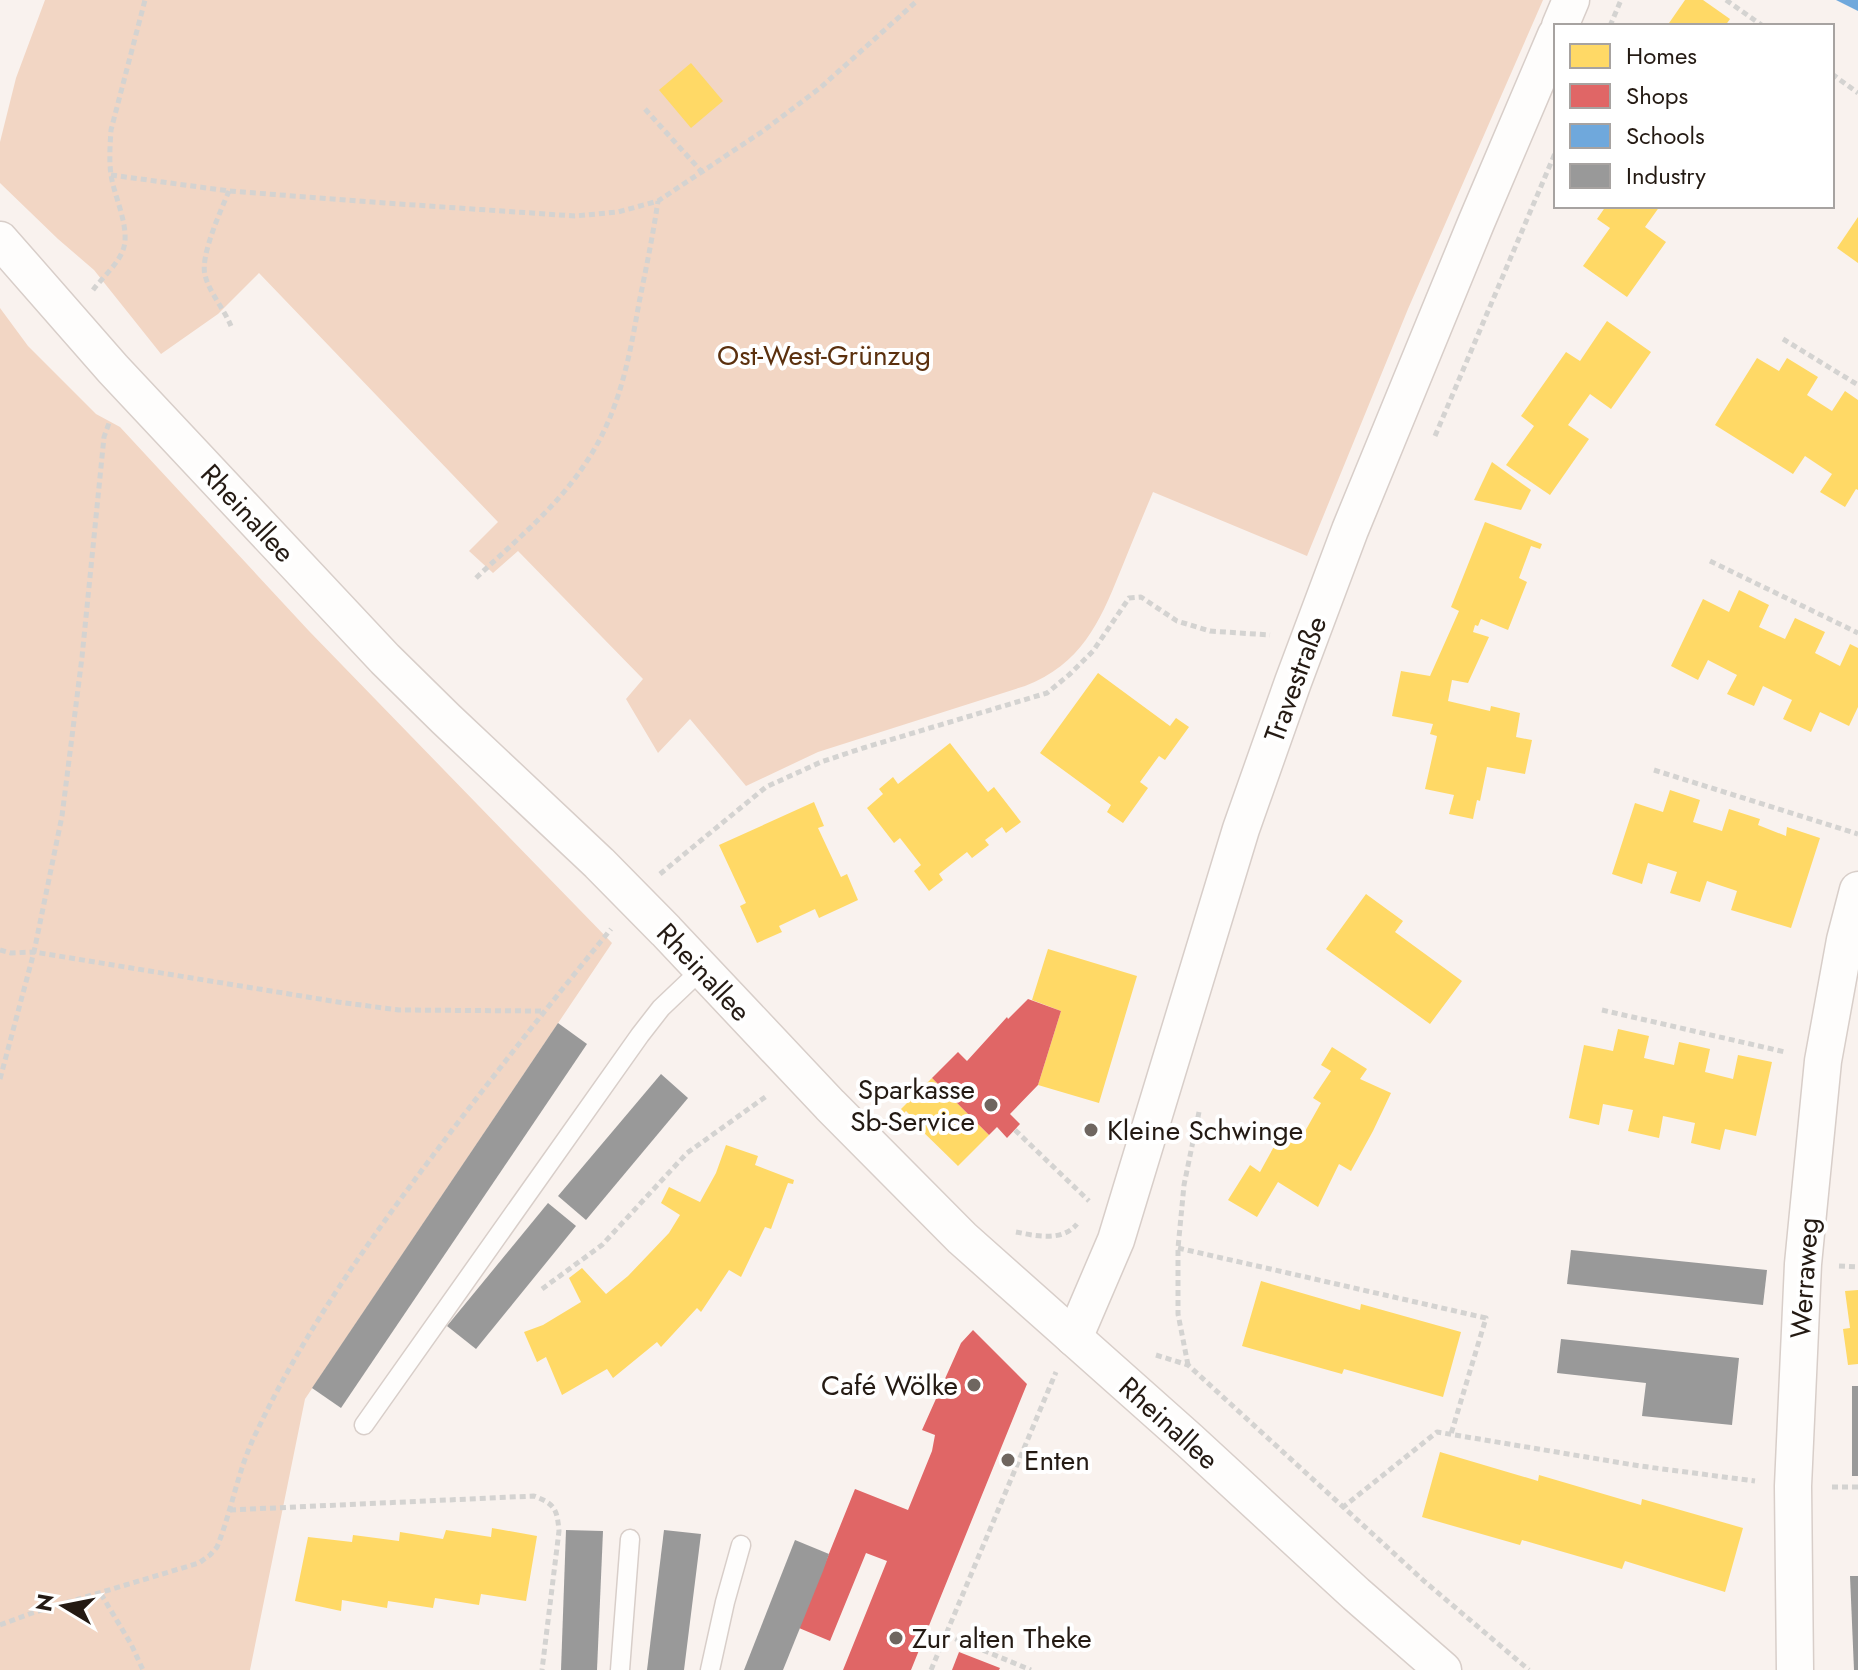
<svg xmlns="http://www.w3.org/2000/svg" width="1858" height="1670" font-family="Jost,sans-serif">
  <rect width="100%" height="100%" fill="#f9f2ee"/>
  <g fill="#f2d6c4">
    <path d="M 45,0 L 1543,0 L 1408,309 L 1307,556 L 1153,492 C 1142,518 1131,545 1120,572 C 1099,624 1081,664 1025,686 L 818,752 L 746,786 L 690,719 L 658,753 L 626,699 L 643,679 L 518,551 L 493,573 L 469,551 L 498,522 L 259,273 L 218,314 L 161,354 L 94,270 L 58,239 L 0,183 L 0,142 L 16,78 Z"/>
    <path d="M 0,308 L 28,346 L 96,414 L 120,427 L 309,631 L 612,943 L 305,1399 L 250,1670 L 0,1670 Z"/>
  </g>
  <g fill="#ffd966">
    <path d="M 1685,0 L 1703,0 L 1730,19 L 1725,26 L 1667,26 Z"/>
    <path d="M 691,63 L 723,101 L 691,128 L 659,90 Z"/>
    <path d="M 1606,206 L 1660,206 L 1645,227 L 1666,242 L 1627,297 L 1583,266 L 1610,228 L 1597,219 Z"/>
    <path d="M 1858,217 L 1858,263 L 1837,248 Z"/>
    <path d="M 1607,321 L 1651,352 L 1611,409 L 1590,394 L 1568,425 L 1589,439 L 1550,495 L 1506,465 L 1534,426 L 1521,416 L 1566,352 L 1580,361 Z"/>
    <path d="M 1757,358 L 1779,371 L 1787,358 L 1818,377 L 1807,395 L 1832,411 L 1845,391 L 1858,400 L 1858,490 L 1856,489 L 1845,507 L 1820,492 L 1832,474 L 1805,456 L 1793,474 L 1715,425 Z"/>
    <path d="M 1492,462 L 1531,490 L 1521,510 L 1474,500 Z"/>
    <path d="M 1485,522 L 1542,544 L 1540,549 L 1531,546 L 1519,578 L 1527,582 L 1508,630 L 1481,619 L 1478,626 L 1475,625 L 1473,632 L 1489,637 L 1468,683 L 1452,680 L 1448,701 L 1490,711 L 1491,706 L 1520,713 L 1516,737 L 1532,740 L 1525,774 L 1487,767 L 1480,801 L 1477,800 L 1473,819 L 1449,814 L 1454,795 L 1425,789 L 1437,736 L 1430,734 L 1433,724 L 1392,716 L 1401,671 L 1430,676 L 1459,611 L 1451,607 Z"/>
    <path d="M 1739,590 L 1769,605 L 1759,627 L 1785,639 L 1795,618 L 1825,632 L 1815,653 L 1840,666 L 1850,644 L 1858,648 L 1858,707 L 1849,726 L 1820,712 L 1811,732 L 1783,719 L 1792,700 L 1763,686 L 1754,706 L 1727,694 L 1737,675 L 1708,660 L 1698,680 L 1671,666 L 1703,599 L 1729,612 Z"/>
    <path d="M 1098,673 L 1170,726 L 1176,718 L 1189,727 L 1165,760 L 1159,756 L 1140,782 L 1148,788 L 1123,823 L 1107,812 L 1111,805 L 1040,753 Z"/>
    <path d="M 950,743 L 988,792 L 994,787 L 1021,822 L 1006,833 L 1002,827 L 985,840 L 989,845 L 972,858 L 967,852 L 939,874 L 943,880 L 929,891 L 914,871 L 921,865 L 900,838 L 894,843 L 867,808 L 883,794 L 879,789 L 893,777 L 898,784 Z"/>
    <path d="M 1670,790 L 1700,800 L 1693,822 L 1722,831 L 1729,809 L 1760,819 L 1758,825 L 1786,836 L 1787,827 L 1820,838 L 1791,928 L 1731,910 L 1737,891 L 1707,881 L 1700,902 L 1670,893 L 1677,872 L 1648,863 L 1642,884 L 1612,874 L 1635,803 L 1663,812 Z"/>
    <path d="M 814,802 L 824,826 L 818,828 L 841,877 L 847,874 L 858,900 L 819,918 L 815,909 L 779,926 L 782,932 L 757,943 L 740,906 L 746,903 L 719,845 Z"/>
    <path d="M 1366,894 L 1403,921 L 1395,932 L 1462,981 L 1430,1024 L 1326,949 Z"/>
    <path d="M 1048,949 L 1137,976 L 1099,1103 L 1038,1085 L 1061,1011 L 1032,1000 Z"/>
    <path d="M 1618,1029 L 1649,1036 L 1644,1058 L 1674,1065 L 1679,1042 L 1710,1049 L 1705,1072 L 1733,1079 L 1738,1055 L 1772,1062 L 1756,1136 L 1725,1129 L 1720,1150 L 1691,1143 L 1695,1123 L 1663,1116 L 1659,1138 L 1628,1131 L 1633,1110 L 1603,1104 L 1599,1125 L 1569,1118 L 1584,1045 L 1613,1051 Z"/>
    <path d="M 1332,1047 L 1367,1069 L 1360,1079 L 1391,1093 L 1373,1131 L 1351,1171 L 1339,1164 L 1318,1207 L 1278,1182 L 1257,1217 L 1228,1200 L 1250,1165 L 1260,1172 L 1282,1132 L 1299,1142 L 1321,1103 L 1313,1098 L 1331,1071 L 1321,1065 Z"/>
    <path d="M 932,1078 L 989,1135 L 958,1166 L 916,1125 L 918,1123 L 906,1111 L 904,1113 L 901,1109 Z"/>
    <path d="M 726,1145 L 758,1156 L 755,1165 L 794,1180 L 793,1184 L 788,1183 L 771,1229 L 765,1227 L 741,1277 L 729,1270 L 701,1312 L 697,1308 L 661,1347 L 657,1342 L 613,1378 L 607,1369 L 562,1395 L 546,1357 L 537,1362 L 524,1332 L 543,1325 L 581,1302 L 569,1278 L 582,1268 L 606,1294 L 628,1276 L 669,1233 L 680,1215 L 661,1203 L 669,1187 L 700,1202 L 716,1173 Z"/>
    <path d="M 1261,1281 L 1360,1310 L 1361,1304 L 1461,1332 L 1443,1397 L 1344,1369 L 1342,1374 L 1242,1346 Z"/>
    <path d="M 1858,1290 L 1858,1364 L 1848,1365 L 1843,1329 L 1850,1328 L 1845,1291 Z"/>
    <path d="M 1440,1452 L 1538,1481 L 1539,1475 L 1641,1505 L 1642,1499 L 1743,1528 L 1725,1592 L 1625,1561 L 1622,1569 L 1522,1540 L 1520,1545 L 1422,1517 Z"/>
    <path d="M 492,1528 L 537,1536 L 526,1601 L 481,1594 L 479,1605 L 435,1598 L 433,1608 L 388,1601 L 387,1608 L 342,1600 L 341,1611 L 295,1601 L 308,1537 L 352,1542 L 353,1535 L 399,1541 L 400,1532 L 443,1539 L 446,1530 L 491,1537 Z"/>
  </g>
  <g fill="#e06666">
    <path d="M 1028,999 L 1061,1011 L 1038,1085 L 1010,1114 L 1020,1124 L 1007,1138 L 997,1127 L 989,1135 L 932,1078 L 958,1052 L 967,1061 L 1007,1017 L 1008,1019 Z"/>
    <path d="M 973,1330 L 1027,1384 L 911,1670 L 843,1670 L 887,1561 L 866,1553 L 830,1641 L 799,1628 L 855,1489 L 908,1510 L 932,1451 L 935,1435 L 922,1430 L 961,1343 Z"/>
    <path d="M 959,1652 L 1000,1668 L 999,1670 L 952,1670 Z"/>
  </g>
  <path fill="#6fa8dc" d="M 1836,0 L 1858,0 L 1858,11 Z"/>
  <g fill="#999">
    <path d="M 558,1023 L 587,1044 L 341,1408 L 312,1388 Z"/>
    <path d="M 661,1074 L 688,1098 L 586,1220 L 558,1196 Z"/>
    <path d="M 548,1203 L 576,1226 L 476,1349 L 447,1326 Z"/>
    <path d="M 1571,1250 L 1767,1270 L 1763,1305 L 1567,1284 Z"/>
    <path d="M 1561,1339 L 1739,1358 L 1732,1425 L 1642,1416 L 1646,1383 L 1557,1373 Z"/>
    <rect x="1852" y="1386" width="6" height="90"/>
    <path d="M 566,1530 L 603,1531 L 597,1670 L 561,1670 Z"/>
    <path d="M 664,1530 L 701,1534 L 684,1670 L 647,1670 Z"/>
    <path d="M 795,1540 L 829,1554 L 823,1571 L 783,1670 L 744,1670 Z"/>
    <path d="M 1850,1576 L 1858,1576 L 1858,1670 L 1854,1670 Z"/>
  </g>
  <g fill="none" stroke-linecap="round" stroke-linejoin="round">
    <g stroke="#d8cec9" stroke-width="21">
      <g id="lane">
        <path d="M 364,1425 L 640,1035 L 661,1008 L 701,970"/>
        <path d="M 620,1670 L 630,1539"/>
        <path d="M 710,1670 L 725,1602 L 741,1545"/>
      </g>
    </g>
    <g stroke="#d8cec9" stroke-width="39">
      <g id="street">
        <path d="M 1560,26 L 1571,0"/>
        <path d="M 0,240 L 113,369 L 385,659 L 446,719 L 599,863 L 666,931 L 830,1105 L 962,1238 L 1189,1440 L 1356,1594 L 1443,1670"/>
        <path d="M 1074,1338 L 1116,1240 L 1241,829 L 1293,682 L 1350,530 L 1476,223 L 1556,35"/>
        <path d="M 1795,1670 L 1793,1486 L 1803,1264 L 1823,1061 L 1845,940 L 1858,890"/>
      </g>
    </g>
    <g stroke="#d4d3d1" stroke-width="5" stroke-dasharray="6 4" stroke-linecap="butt">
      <path d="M 1726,0 L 1763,26"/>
      <path d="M 1610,26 L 1621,0"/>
      <path d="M 1832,74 L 1858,93"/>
      <path d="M 645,109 L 701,171"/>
      <path d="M 111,175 L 229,191 L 385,203 L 575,216 L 618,212 L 658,201 L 763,131 L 820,88 L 918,0"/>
      <path d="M 229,191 C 221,210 200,256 205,275 C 209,292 224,309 231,326"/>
      <path d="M 93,290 C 102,278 118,264 123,250 C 131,229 114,196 111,175 C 109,160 110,145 111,130 L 145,0"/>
      <path d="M 1783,339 L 1858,385"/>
      <path d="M 1435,436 L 1556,151"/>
      <path d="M 1710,561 L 1858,633"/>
      <path d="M 476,578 C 514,542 556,508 585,464 C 619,414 629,360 639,303 C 646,269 653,235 658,201"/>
      <path d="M 1654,770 L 1858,834"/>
      <path d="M 660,874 L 766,787 L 821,762 L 863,748 L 1047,693 L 1070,674 L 1093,651 L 1129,598 L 1141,597 L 1177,621 L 1210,631 L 1270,635"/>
      <path d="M 0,950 L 11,953 L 34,952 L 338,1002 L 399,1010 L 542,1011"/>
      <path d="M 1602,1010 L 1785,1052"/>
      <path d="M 0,1079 L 34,952 L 62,816 L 82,657 L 104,437 L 109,423"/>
      <path d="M 1015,1130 L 1089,1201"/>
      <path d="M 1016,1232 C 1036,1236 1062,1242 1077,1224"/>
      <path d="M 1178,1248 L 1486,1318 L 1451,1434"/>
      <path d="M 1839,1266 L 1858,1267"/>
      <path d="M 542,1289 L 602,1245 L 687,1153 L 768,1095"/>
      <path d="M 1156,1355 L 1188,1365 L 1424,1581 L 1529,1670"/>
      <path d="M 1188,1365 L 1178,1314 L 1178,1248 L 1184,1185 L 1199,1112"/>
      <path d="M 1832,1487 L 1858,1487"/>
      <path d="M 1342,1508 L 1437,1432 L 1640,1466 L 1755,1481"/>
      <path d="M 230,1510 L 534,1496 C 555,1504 557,1509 559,1531 L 542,1670"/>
      <path d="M 101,1594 L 131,1644 L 143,1670"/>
      <path d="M 0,1625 L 32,1613 L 199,1563 L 210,1555 L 217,1547 C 232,1510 238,1469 256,1433 C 308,1323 380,1225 453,1129 C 505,1061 557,995 611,929"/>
      <path d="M 946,1635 L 1031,1670"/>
      <path d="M 931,1670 L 1056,1372"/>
    </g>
    <use href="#lane" stroke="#fefdfc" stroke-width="18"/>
    <use href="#street" stroke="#fefdfc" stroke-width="36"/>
  </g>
  <g fill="#6f6660" stroke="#fff" stroke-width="3">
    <circle cx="991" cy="1105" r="8"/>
    <circle cx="1091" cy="1130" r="8"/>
    <circle cx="974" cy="1385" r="8"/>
    <circle cx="1008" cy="1460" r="8"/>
    <circle cx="896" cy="1638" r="8"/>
  </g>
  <g text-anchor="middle" stroke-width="8" stroke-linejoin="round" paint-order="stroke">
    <g font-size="28" fill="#5b300e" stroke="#fff">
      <text x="824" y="365">Ost-West-Grünzug</text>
    </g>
    <g font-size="28" fill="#241a13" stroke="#fff">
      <text transform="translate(248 513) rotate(47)" y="10">Rheinallee</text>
      <text transform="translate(1295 679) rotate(-70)" y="10">Travestraße</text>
      <text transform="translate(704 972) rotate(47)" y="10">Rheinallee</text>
      <text transform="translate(1804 1278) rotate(-86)" y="10">Werraweg</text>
      <text transform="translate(1169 1423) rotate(42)" y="10">Rheinallee</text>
    </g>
    <g font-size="28" fill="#241a13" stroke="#fff" text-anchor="start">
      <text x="975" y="1099" text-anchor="end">Sparkasse<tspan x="975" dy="32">Sb-Service</tspan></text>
      <text x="1107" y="1140">Kleine Schwinge</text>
      <text x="958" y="1395" text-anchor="end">Café Wölke</text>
      <text x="1024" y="1470">Enten</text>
      <text x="912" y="1648">Zur alten Theke</text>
    </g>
  </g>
  <rect x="1554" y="24" width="280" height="184" fill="#ffffff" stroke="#a7a3a1" stroke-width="2"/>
  <rect x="1570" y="44" width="40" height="24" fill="#ffd966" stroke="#a7a3a1" stroke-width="2"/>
  <text x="1626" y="64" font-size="24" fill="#241a13">Homes</text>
  <rect x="1570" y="84" width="40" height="24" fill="#e06666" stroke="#a7a3a1" stroke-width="2"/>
  <text x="1626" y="104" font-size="24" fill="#241a13">Shops</text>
  <rect x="1570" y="124" width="40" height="24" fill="#6fa8dc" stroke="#a7a3a1" stroke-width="2"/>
  <text x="1626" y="144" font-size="24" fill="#241a13">Schools</text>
  <rect x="1570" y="164" width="40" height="24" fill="#999999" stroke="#a7a3a1" stroke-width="2"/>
  <text x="1626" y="184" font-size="24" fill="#241a13">Industry</text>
  <g transform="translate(64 1606) rotate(280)" stroke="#ffffff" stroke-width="6" paint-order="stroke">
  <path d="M0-6L14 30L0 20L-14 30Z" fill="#241a13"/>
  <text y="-12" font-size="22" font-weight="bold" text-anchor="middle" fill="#241a13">N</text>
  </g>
</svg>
